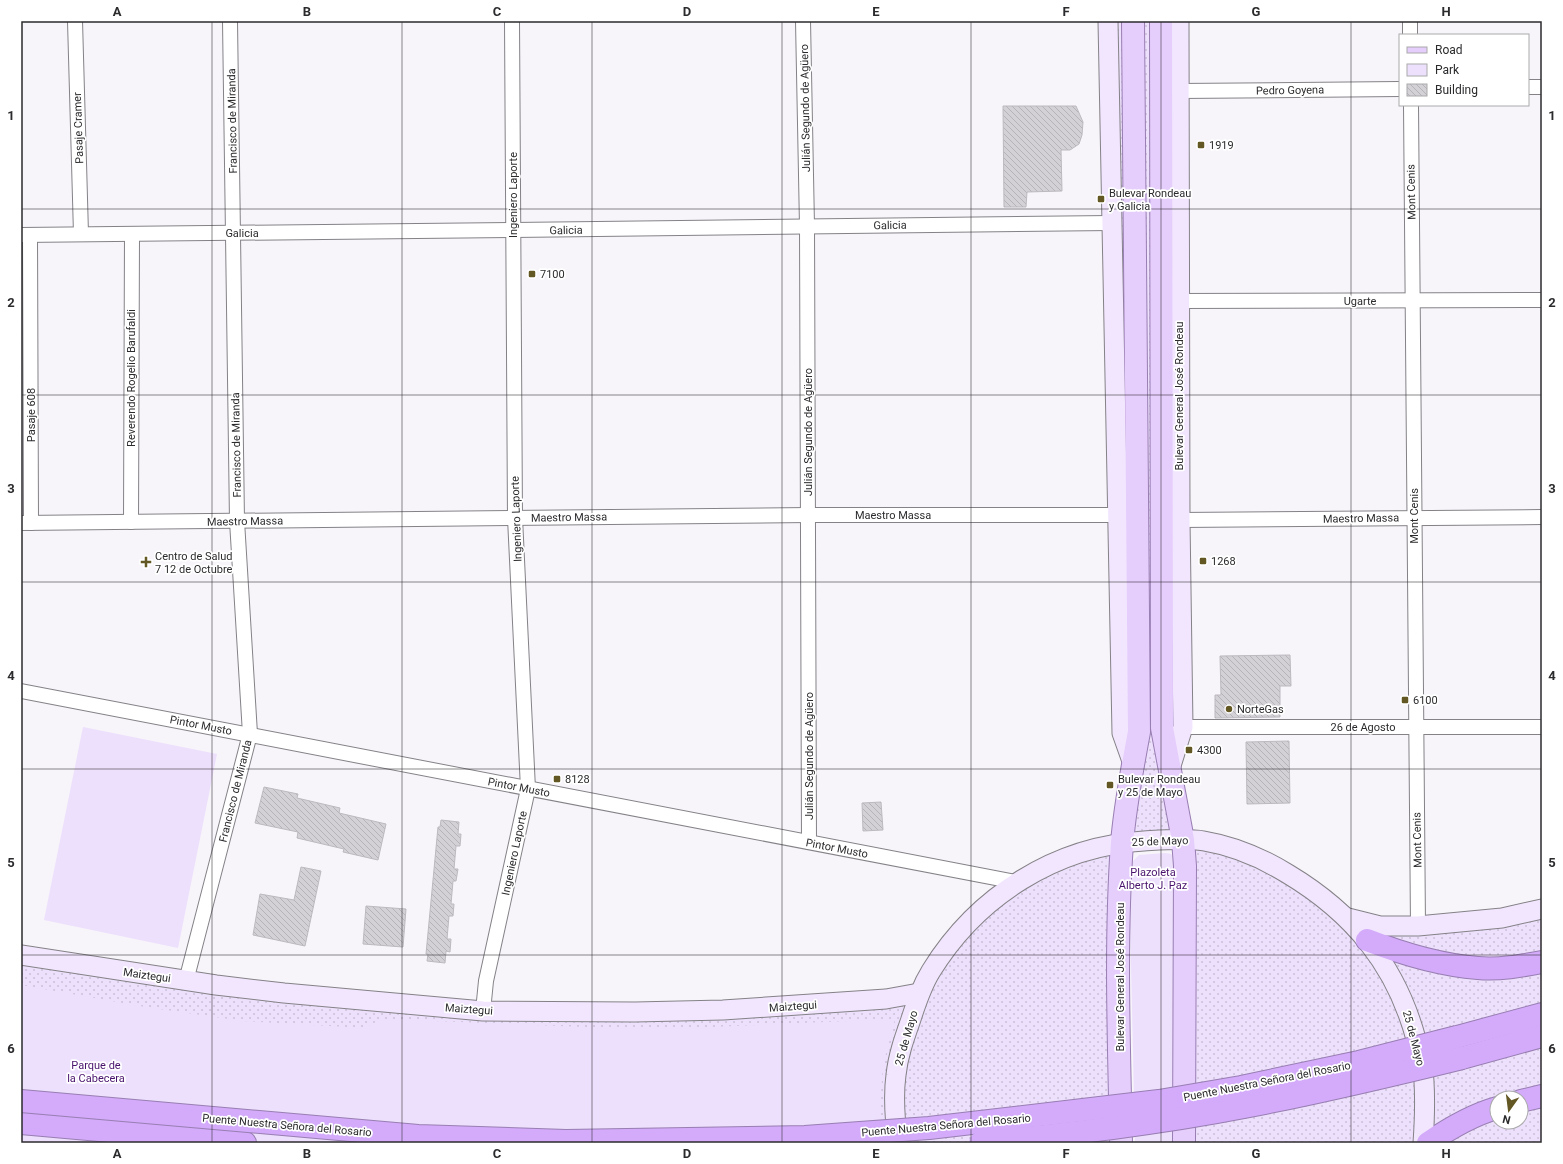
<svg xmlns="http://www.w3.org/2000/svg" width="1563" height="1164" font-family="Roboto,sans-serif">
  <defs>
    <pattern id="grass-dots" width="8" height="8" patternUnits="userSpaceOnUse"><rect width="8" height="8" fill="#ede0fc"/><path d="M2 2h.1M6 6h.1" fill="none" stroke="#cbc0d8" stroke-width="1.8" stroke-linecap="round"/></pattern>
    <pattern id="building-back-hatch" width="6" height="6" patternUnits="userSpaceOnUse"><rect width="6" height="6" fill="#d3d0d6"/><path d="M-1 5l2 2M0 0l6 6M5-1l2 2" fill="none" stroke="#b5b3b8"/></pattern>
  </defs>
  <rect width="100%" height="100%" fill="#f7f4fa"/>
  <path fill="url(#grass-dots)" fill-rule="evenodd" d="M 1108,21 L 1179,21 L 1183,727 L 1170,769 L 1183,840 L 1201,840 L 1312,888 L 1380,926 L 1542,909 L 1542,1143 L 1184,1143 L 1183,841 L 1123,842 L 1121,1143 L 21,1143 L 21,955 L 483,1011 L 919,993 L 930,972 L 1016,882 L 1122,842 L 1133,764 ZM 1497,1098 L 1521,1098 L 1521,1122 L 1497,1122 Z"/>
  <g fill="#ede0fc">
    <path d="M 83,727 L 217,754 L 178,948 L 44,920 Z"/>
    <path d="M 1165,853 L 1171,854 L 1175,859 L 1176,1143 L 1135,1143 L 1129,873 L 1132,862 L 1139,855 Z"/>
    <path d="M 21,985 L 145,1007 L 242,1021 L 364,1028 L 382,1019 L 635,1029 L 713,1027 L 895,1019 L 883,1065 L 878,1136 L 879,1143 L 21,1143 Z"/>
  </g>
  <g fill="url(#building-back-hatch)" stroke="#bcb9bf">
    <path d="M 1003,106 L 1076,106 L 1083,122 L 1082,135 L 1079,144 L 1070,150 L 1061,150 L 1062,191 L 1027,192 L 1026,207 L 1004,207 Z"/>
    <path d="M 1290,655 L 1291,686 L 1280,686 L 1280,717 L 1215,718 L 1215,695 L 1221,695 L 1220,656 Z"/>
    <path d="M 1289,741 L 1290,803 L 1247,804 L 1246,742 Z"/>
    <path d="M 264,787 L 298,794 L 297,798 L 340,808 L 339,813 L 386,824 L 378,860 L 343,852 L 344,849 L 297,838 L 298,832 L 255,823 Z"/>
    <path d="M 881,802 L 883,830 L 863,831 L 862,803 Z"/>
    <path d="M 441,820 L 459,822 L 458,834 L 461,834 L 460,846 L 456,846 L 454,869 L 458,869 L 456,881 L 453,881 L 451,904 L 454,904 L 453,916 L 449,916 L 447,939 L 451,939 L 450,952 L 446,951 L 445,963 L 427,961 L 428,954 L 426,954 L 438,827 L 440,827 Z"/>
    <path d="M 301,867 L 321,871 L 305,946 L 253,935 L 260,894 L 294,900 Z"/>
    <path d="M 366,906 L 406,909 L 403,947 L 363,944 Z"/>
  </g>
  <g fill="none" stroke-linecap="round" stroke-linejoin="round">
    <g stroke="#848287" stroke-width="16">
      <g id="minor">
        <path d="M 75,21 L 81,234"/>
        <path d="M 803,21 L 807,226 L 809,842"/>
        <path d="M 1410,21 L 1410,35"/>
        <path d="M 1528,87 L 1542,87"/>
        <path d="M 1179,91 L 1400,89"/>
        <path d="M 1411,105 L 1418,926"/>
        <path d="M 21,235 L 513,230 L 1111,223"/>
        <path d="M 30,235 L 31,523"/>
        <path d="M 1179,301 L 1542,300"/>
        <path d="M 1180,520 L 1542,517"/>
        <path d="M 131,522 L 132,234"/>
        <path d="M 21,523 L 809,515 L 1118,515"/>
        <path d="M 21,691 L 1016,882"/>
        <path d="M 1183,727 L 1542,727"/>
        <path d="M 186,981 L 250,734 L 237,521 L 230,21"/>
        <path d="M 483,1011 L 486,981 L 528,789 L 515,518 L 512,21"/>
      </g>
    </g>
    <g stroke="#848287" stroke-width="21">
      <g id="secondary">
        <path d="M 1108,21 L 1122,733 L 1133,764"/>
        <path d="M 1170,769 L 1183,727 L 1180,520 L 1179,21"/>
        <path d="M 1348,918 L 1380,926 L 1418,926 L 1502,918 L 1542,909"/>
        <path d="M 21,955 L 216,985 L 284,993 L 483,1011 L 635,1012 L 723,1010 L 886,999 L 919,993"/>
        <path d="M 898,1143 C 895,1121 893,1097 896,1075 C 898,1056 904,1039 910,1022 C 916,1004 921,987 931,971 C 977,896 1056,846 1144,841 C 1162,840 1186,838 1204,841 C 1234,846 1262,858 1288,874 C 1353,913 1396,965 1416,1039 C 1418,1046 1421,1054 1422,1061 C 1426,1089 1425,1115 1423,1143"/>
      </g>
    </g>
    <g stroke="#987eb2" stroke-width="24">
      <g id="primary">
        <path d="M 1161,21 L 1162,728 L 1183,840 L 1185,866 L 1184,1143"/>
        <path d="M 1121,1143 C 1119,1043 1115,943 1122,843 C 1125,806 1132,769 1139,732 L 1133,21"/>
      </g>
    </g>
    <g stroke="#987eb2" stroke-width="24">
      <g id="motorway">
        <path d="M 1367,940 C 1403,954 1439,965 1478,968 C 1499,970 1521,966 1542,962"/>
        <path d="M 1457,1037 L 1542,1014"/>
        <path d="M 1462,1058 L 1542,1036"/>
        <path d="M 1521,1101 L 1542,1096"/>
        <path d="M 21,1123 L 245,1143"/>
        <path d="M 1428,1143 C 1450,1128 1472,1115 1497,1108"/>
      </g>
    </g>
    <use href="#minor" stroke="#fff" stroke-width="14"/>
    <use href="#secondary" stroke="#f2e6fe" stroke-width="19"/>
    <use href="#primary" stroke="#e5cdfc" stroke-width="22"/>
    <use href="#motorway" stroke="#d3abfa" stroke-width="22"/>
    <g stroke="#987eb2" stroke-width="24" stroke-linecap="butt">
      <g id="motorway-bridge">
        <path d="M 21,1101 L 418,1136 L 566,1141 L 805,1137 L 929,1128 L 1159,1101 L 1241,1087 L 1359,1062 L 1457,1037"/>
        <path d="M 980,1143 C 1068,1134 1157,1124 1244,1107 C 1317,1093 1389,1076 1462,1058"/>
      </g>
    </g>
    <use href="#motorway-bridge" stroke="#d3abfa" stroke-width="22"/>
  </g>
  <path fill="none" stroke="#2b2a2d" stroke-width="1" stroke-opacity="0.55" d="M 212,21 L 212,1143M 402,21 L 402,1143M 592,21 L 592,1143M 782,21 L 782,1143M 971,21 L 971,1143M 1161,21 L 1161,1143M 1351,21 L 1351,1143M 21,209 L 1542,209M 21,395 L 1542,395M 21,582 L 1542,582M 21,769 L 1542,769M 21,955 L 1542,955"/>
  <g fill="#635724" stroke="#fff" stroke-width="1.5">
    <rect x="1197" y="141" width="8" height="8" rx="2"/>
    <rect x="1097" y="195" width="8" height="8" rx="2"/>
    <rect x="528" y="270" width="8" height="8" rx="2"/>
    <rect x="1199" y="557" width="8" height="8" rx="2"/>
    <path d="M144 556h4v4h4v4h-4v4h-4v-4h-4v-4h4z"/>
    <rect x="1401" y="696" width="8" height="8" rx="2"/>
    <circle cx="1229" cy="709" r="4"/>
    <rect x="1185" y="746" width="8" height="8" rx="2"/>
    <rect x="553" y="775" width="8" height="8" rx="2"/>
    <rect x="1106" y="781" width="8" height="8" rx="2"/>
  </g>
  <g text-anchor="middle" stroke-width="3.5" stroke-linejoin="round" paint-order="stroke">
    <g font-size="11" fill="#2b2a2d" stroke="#fff">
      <text transform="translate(1290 90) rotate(-1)" y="4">Pedro Goyena</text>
      <text transform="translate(805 108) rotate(-91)" y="4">Julián Segundo de Agüero</text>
      <text transform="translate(232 121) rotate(-91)" y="4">Francisco de Miranda</text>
      <text transform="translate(78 128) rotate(-92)" y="4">Pasaje Cramer</text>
      <text transform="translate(1411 192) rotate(-91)" y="4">Mont Cenis</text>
      <text transform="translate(513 195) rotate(-90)" y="4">Ingeniero Laporte</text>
      <text transform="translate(890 225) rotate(-1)" y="4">Galicia</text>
      <text transform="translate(566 230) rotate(-1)" y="4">Galicia</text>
      <text x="242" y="237">Galicia</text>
      <text x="1360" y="305">Ugarte</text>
      <text transform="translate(131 378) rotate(-90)" y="4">Reverendo Rogelio Barufaldi</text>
      <text transform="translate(1179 396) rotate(-90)" y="4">Bulevar General José Rondeau</text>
      <text transform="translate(31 415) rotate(-90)" y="4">Pasaje 608</text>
      <text transform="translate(808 432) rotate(-90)" y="4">Julián Segundo de Agüero</text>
      <text transform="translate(236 445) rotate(-91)" y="4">Francisco de Miranda</text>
      <text x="893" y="519">Maestro Massa</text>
      <text transform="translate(1414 516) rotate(-90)" y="4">Mont Cenis</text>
      <text transform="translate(569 517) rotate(-1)" y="4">Maestro Massa</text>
      <text transform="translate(1361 518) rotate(-1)" y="4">Maestro Massa</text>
      <text transform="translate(516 519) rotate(-92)" y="4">Ingeniero Laporte</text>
      <text transform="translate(245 521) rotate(-1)" y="4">Maestro Massa</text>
      <text transform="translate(201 725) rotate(11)" y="4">Pintor Musto</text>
      <text x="1363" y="731">26 de Agosto</text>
      <text transform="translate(809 756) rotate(-90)" y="4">Julián Segundo de Agüero</text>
      <text transform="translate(519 787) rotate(11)" y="4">Pintor Musto</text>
      <text transform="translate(235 791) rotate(-76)" y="4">Francisco de Miranda</text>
      <text transform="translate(1417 840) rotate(-91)" y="4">Mont Cenis</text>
      <text transform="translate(1160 841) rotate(-2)" y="4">25 de Mayo</text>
      <text transform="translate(837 848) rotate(11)" y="4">Pintor Musto</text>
      <text transform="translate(514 853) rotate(-78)" y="4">Ingeniero Laporte</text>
      <text transform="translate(147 975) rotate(8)" y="4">Maiztegui</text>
      <text transform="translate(1120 977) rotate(-90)" y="4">Bulevar General José Rondeau</text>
      <text transform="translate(793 1006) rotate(-4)" y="4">Maiztegui</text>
      <text transform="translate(469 1009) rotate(4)" y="4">Maiztegui</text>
      <text transform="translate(906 1038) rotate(-74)" y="4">25 de Mayo</text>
      <text transform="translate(1414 1038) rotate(75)" y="4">25 de Mayo</text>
      <text transform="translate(1267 1081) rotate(-11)" y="4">Puente Nuestra Señora del Rosario</text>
      <text transform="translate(287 1125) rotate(5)" y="4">Puente Nuestra Señora del Rosario</text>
      <text transform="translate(946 1125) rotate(-5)" y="4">Puente Nuestra Señora del Rosario</text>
    </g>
    <g font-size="11" fill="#2b2a2d" stroke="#fff" text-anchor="start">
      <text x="1209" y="149">1919</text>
      <text x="1109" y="197">Bulevar Rondeau<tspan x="1109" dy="13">y Galicia</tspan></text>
      <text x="540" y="278">7100</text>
      <text x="155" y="560">Centro de Salud<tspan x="155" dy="13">7 12 de Octubre</tspan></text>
      <text x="1211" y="565">1268</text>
      <text x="1413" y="704">6100</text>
      <text x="1237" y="713">NorteGas</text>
      <text x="1197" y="754">4300</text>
      <text x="565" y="783">8128</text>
      <text x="1118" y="783">Bulevar Rondeau<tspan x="1118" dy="13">y 25 de Mayo</tspan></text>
    </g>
    <g font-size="11" fill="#49136d" stroke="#fff">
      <text x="1153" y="876">Plazoleta<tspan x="1153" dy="13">Alberto J. Paz</tspan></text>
      <text x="96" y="1069">Parque de<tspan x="96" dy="13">la Cabecera</tspan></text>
    </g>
  </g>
  <rect width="1563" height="1164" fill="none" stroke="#ffffff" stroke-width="44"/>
  <rect x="1399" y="34" width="130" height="72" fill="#ffffff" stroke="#aaaaab"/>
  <rect x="1407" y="47" width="20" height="6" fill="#e5cdfc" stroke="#aaaaab"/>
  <text x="1435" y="54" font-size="12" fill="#2b2a2d">Road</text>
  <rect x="1407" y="64" width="20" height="12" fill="#ede0fc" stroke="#aaaaab"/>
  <text x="1435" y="74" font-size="12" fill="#2b2a2d">Park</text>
  <rect x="1407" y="84" width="20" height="12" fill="url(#building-back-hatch)" stroke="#aaaaab"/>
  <text x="1435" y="94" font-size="12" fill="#2b2a2d">Building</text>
  <g transform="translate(1509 1110) rotate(194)"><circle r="19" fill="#ffffff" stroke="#aaaaab"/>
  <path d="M0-3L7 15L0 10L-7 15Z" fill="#635724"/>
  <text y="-6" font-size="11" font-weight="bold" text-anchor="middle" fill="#2b2a2d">N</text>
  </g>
  <rect x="22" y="22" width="1519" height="1120" fill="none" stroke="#2b2a2d" stroke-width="1.5"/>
  <g font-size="13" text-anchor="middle" font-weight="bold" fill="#2b2a2d">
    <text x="117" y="16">A</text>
    <text x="307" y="16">B</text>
    <text x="497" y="16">C</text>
    <text x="687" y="16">D</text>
    <text x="876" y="16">E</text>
    <text x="1066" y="16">F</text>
    <text x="1256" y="16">G</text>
    <text x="1446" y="16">H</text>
    <text x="11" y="120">1</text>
    <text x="1552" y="120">1</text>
    <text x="11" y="307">2</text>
    <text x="1552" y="307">2</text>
    <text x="11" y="493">3</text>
    <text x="1552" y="493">3</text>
    <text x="11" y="680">4</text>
    <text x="1552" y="680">4</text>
    <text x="11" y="867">5</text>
    <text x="1552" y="867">5</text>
    <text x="11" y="1053">6</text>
    <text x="1552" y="1053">6</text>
    <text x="117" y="1158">A</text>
    <text x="307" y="1158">B</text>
    <text x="497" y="1158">C</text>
    <text x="687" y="1158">D</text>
    <text x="876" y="1158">E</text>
    <text x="1066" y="1158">F</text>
    <text x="1256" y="1158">G</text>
    <text x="1446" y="1158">H</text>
  </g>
</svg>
